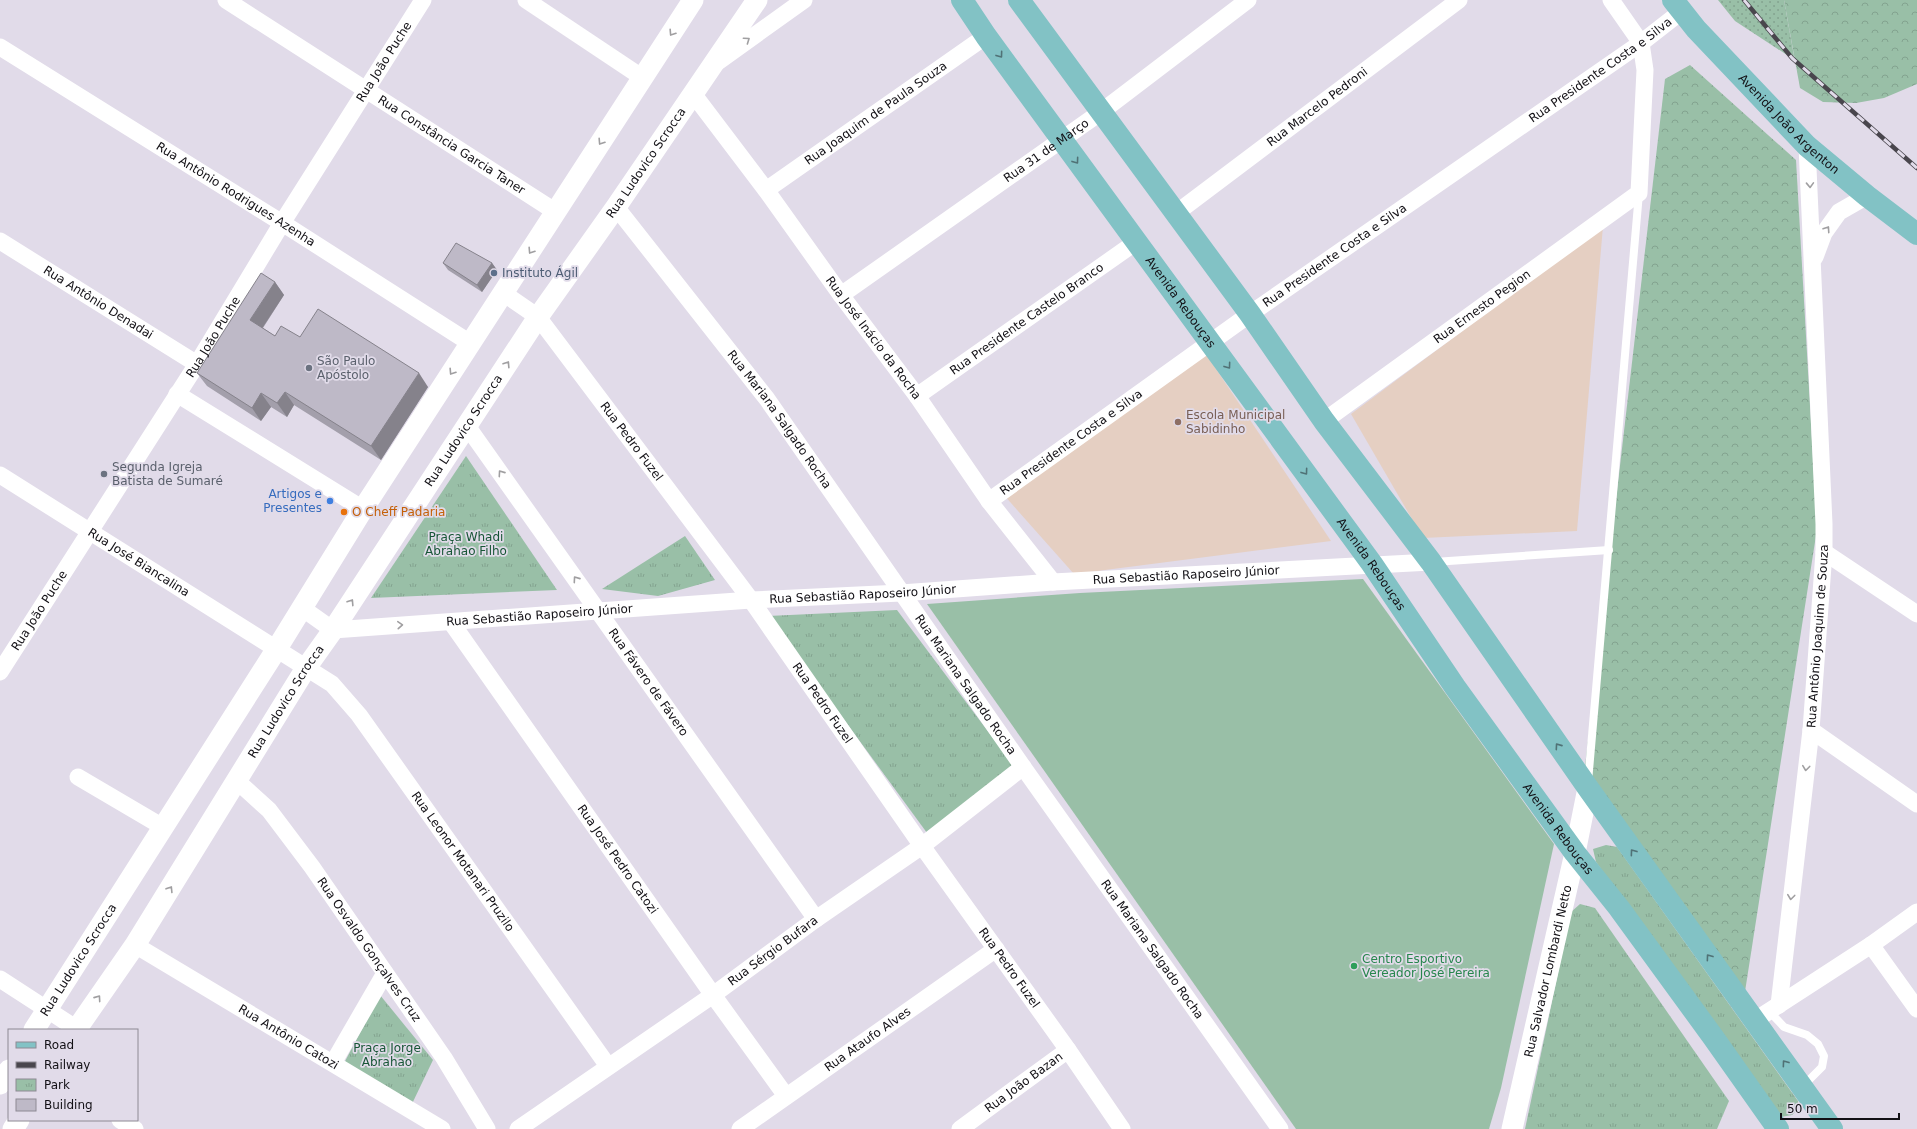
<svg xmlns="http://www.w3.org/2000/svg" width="1917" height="1129" font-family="'DejaVu Sans',sans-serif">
  <defs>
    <pattern id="grass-dots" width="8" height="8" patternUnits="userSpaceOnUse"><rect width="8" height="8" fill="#99bfa7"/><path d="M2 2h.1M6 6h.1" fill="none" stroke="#83a38f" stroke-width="1.8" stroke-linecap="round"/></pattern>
    <pattern id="forest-crowns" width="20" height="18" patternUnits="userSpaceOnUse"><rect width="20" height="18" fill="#99bfa7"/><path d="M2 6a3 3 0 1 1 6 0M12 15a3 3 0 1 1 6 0" fill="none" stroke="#83a38f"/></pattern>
    <pattern id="park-tufts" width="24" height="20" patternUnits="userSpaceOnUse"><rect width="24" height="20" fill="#99bfa7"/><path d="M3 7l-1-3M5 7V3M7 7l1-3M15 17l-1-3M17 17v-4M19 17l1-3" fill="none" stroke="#83a38f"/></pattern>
  </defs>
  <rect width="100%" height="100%" fill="#e1dbe9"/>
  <g fill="#e5cfc2">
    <path d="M 1603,226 L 1577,531 L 1423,538 L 1351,414 Z"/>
    <path d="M 1204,351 L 1331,541 L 1074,574 L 1003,494 Z"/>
  </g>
  <path fill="url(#grass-dots)" d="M 1718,0 L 1784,0 L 1794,56 L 1787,55 L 1735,21 Z"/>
  <g fill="url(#forest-crowns)">
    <path d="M 1784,0 L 1917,0 L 1917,84 L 1884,98 L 1856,103 L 1823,102 L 1800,88 Z"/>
    <path d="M 1690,65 L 1796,160 L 1817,529 L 1744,998 L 1584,775 L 1665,79 Z"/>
  </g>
  <g fill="url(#park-tufts)">
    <path d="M 466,456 L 557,590 L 371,598 Z"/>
    <path d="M 685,536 L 715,580 L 658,596 L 602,589 Z"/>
    <path d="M 897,610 L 1014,766 L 930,837 L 768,616 Z"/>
    <path d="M 1606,845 L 1617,847 L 1798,1101 L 1798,1109 L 1792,1115 L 1781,1117 L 1596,862 L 1593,849 Z"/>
    <path d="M 1580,904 L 1595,908 L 1729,1101 L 1717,1129 L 1525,1129 L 1571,912 Z"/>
    <path d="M 380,995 L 433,1060 L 410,1108 L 342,1067 Z"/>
  </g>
  <path fill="#99bfa7" d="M 1363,579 L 1554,844 L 1501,1088 L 1489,1129 L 1296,1129 L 927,604 L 1080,593 Z"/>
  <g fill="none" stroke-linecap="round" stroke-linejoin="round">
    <g stroke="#fff" stroke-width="8">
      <path d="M 1434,562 L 1609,550"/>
      <path d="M 1588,782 L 1639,193"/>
      <path d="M 1769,1011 L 1784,1027 L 1807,1035 L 1818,1044 L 1824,1056 L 1822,1067 L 1802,1087"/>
    </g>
    <g stroke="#fff" stroke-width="17">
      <path id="s1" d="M 226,0 L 556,212"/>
      <path d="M 526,0 L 643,78"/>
      <path id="s2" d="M 0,47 L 287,226 L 470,343"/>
      <path d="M 719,61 L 804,0"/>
      <path id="s3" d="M 694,95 L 766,190 L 841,295 L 917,396 L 989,501 L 1053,582"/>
      <path id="s4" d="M 766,190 L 986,36"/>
      <path id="s5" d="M 616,207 L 767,399 L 1023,767 L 1280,1129"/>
      <path id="s6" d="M 1175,214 L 1459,0"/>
      <path id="s7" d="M 0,241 L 197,364"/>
      <path d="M 1815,257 L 1824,233 L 1839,212 L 1867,196"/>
      <path id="s8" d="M 503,293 L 538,317 L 751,600 L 922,846 L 1068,1050 L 1122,1129"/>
      <path id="s9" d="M 841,295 L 1101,112 L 1248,0"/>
      <path d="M 177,394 L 363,509"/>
      <path id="s10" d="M 917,396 L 1136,242"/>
      <path id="s11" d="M 1324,421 L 1639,193 L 1645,70 L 1641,43 L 1611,0"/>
      <path id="s12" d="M 467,426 L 816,919"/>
      <path id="s13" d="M 0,475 L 332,684 L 359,715 L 608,1066"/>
      <path id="s14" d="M 989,501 L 1250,314 L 1641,43 L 1682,11"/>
      <path d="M 1824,552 L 1917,614"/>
      <path id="s15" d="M 302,608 L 333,630 L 751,600 L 901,593 L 1053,582 L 1431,562"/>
      <path id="s16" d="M 451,622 L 713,995 L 786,1096"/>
      <path id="s17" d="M 0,672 L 197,364 L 282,223 L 423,0"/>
      <path d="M 1811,730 L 1917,804"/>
      <path d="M 78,777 L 163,827"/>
      <path id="s18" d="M 237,781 L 269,810 L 312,867 L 444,1058 L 487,1129"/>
      <path id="s19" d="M 135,945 L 442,1129"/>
      <path d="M 1871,945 L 1917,1009"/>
      <path d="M 0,979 L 77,1029"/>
      <path id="s20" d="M 1779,1005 L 1811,730 L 1824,552 L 1824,524 L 1807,146"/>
      <path d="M 1754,1021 L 1871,945 L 1917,912"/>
      <path d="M 333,1063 L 385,973"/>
      <path d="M 120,1120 L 135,1129"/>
      <path id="s21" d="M 518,1129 L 713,995 L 816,919 L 922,846 L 1023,767"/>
      <path id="s22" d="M 740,1129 L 996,949"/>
      <path id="s23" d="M 960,1129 L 1068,1050"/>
    </g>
    <g stroke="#fff" stroke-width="21">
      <path id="s24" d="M 34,1030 L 276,650 L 363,509 L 693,0"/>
      <path id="s25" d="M 76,1030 L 135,945 L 306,668 L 333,630 L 538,317 L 616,207 L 757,0"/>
      <path d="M 0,1084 L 9,1070"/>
      <path d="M 13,1129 L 19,1120"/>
      <path id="s26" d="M 1512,1129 L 1575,853 L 1588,788"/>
    </g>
    <g stroke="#82c2c5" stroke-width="22">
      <path id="s27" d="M 962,0 L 986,36 L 1062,140 L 1372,564 L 1455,687 L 1575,853 L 1619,908 L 1713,1037 L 1778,1129"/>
      <path d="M 1019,0 L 1250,314 L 1324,421 L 1431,562 L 1588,788 L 1832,1129"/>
      <path id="s28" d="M 1673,0 L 1696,29 L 1807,146 L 1867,196 L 1917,234"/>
    </g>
    <g stroke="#49464d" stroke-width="4.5">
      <path id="rail" d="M 1744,0 L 1792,58 L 1917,168"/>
    </g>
    <use href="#rail" stroke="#e1dbe9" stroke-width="3" stroke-dasharray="9" stroke-linecap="butt"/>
  </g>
  <g fill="#a39fab">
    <path d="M 443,263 L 492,263 L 497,270 L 482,292 L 448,270 Z"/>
    <path d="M 275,282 L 284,295 L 263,328 L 275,336 L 300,337 L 428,387 L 381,460 L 294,405 L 287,417 L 271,407 L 261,421 L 207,386 L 197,373 Z"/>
  </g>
  <g fill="#85828b">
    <path d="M 492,263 L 497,270 L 482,292 L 477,285 Z"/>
    <path d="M 275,282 L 284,295 L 259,333 L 250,320 Z"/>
    <path d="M 419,373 L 428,387 L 381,460 L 371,446 Z"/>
    <path d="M 285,392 L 294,405 L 287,417 L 277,403 Z"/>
    <path d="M 261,393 L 271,407 L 261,421 L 252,408 Z"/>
  </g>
  <g fill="#beb9c7" stroke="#85828b">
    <path d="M 456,243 L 492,263 L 477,285 L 443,263 Z"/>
    <path d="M 261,273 L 275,282 L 250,320 L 275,336 L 281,326 L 300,337 L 318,309 L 419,373 L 371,446 L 285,392 L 277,403 L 261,393 L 252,408 L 197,373 Z"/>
  </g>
  <defs><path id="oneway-chevron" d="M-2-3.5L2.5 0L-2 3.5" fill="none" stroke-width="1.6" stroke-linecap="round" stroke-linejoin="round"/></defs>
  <g stroke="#a09fa1">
    <use href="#oneway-chevron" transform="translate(672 33) rotate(123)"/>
    <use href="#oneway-chevron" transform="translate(747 40) rotate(-35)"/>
    <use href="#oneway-chevron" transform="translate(601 142) rotate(123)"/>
    <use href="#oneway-chevron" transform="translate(1810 185) rotate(88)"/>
    <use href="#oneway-chevron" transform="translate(1827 229) rotate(-56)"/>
    <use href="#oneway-chevron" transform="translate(531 251) rotate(123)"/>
    <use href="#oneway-chevron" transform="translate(507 364) rotate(-57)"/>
    <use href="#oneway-chevron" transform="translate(452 372) rotate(123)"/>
    <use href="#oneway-chevron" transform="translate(501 473) rotate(-125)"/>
    <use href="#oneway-chevron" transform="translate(576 579) rotate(-125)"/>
    <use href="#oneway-chevron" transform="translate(351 602) rotate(-57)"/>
    <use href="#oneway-chevron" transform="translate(400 625) rotate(-4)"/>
    <use href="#oneway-chevron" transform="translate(1806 768) rotate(97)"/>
    <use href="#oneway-chevron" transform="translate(170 889) rotate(-58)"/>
    <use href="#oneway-chevron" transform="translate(1791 897) rotate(97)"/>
    <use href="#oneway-chevron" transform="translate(98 998) rotate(-55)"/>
  </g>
  <g stroke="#507276">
    <use href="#oneway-chevron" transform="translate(1000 55) rotate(54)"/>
    <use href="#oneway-chevron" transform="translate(1076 161) rotate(54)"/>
    <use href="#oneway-chevron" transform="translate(1228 366) rotate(54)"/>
    <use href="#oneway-chevron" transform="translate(1305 472) rotate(54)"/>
    <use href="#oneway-chevron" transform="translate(1558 746) rotate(-125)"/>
    <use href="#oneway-chevron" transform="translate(1633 852) rotate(-126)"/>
    <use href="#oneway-chevron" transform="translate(1709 957) rotate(-126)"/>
    <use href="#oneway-chevron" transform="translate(1785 1063) rotate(-126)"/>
  </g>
  <circle fill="#5c6f8a" stroke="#e1dbe9" stroke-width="1.5" cx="494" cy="273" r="4"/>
  <g fill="#6b7280" stroke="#e1dbe9" stroke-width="1.5">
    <circle cx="309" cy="368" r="4"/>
    <circle cx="104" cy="474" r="4"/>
  </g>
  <circle fill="#8d6e63" stroke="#e1dbe9" stroke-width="1.5" cx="1178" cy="422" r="4"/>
  <circle fill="#3f7fe0" stroke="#e1dbe9" stroke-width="1.5" cx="330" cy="501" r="4"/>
  <circle fill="#e8710a" stroke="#e1dbe9" stroke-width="1.5" cx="344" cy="512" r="4"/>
  <circle fill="#2e9e5b" stroke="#e1dbe9" stroke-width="1.5" cx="1354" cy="966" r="4"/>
  <g text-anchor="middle" stroke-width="3.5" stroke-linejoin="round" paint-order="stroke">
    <g font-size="12" fill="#121015" stroke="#e1dbe9">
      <text dy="4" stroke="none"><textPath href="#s17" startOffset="721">Rua João Puche</textPath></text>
      <text dy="4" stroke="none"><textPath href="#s14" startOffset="748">Rua Presidente Costa e Silva</textPath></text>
      <text dy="4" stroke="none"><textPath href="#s6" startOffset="178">Rua Marcelo Pedroni</textPath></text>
      <text dy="4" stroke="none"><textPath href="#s4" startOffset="134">Rua Joaquim de Paula Souza</textPath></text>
      <text dy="4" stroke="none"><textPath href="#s28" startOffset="170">Avenida João Argenton</textPath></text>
      <text dy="4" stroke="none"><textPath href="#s1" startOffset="268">Rua Constância Garcia Taner</textPath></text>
      <text dy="4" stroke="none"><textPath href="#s9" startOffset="251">Rua 31 de Março</textPath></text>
      <text dy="4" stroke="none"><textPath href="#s25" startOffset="1038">Rua Ludovico Scrocca</textPath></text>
      <text dy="4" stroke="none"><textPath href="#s2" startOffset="278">Rua Antônio Rodrigues Azenha</textPath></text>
      <text dy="4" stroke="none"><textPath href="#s14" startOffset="424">Rua Presidente Costa e Silva</textPath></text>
      <text dy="4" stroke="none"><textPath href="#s7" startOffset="116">Rua Antônio Denadai</textPath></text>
      <text dy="4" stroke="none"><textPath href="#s27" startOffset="373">Avenida Rebouças</textPath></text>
      <text dy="4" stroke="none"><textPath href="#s11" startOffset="195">Rua Ernesto Pegion</textPath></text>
      <text dy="4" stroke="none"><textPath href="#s10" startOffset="134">Rua Presidente Castelo Branco</textPath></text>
      <text dy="4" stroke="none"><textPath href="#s17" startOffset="397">Rua João Puche</textPath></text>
      <text dy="4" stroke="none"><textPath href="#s3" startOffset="302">Rua José Inácio da Rocha</textPath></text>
      <text dy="4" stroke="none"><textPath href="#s5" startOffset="268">Rua Mariana Salgado Rocha</textPath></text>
      <text dy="4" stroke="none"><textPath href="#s25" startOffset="714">Rua Ludovico Scrocca</textPath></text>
      <text dy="4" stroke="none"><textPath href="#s8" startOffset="198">Rua Pedro Fuzel</textPath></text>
      <text dy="4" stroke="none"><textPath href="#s14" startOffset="101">Rua Presidente Costa e Silva</textPath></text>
      <text dy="4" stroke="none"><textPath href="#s13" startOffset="164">Rua José Biancalina</textPath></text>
      <text dy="4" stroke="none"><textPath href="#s27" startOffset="697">Avenida Rebouças</textPath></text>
      <text dy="4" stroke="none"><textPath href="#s15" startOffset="893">Rua Sebastião Raposeiro Júnior</textPath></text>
      <text dy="4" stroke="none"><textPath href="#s15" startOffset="569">Rua Sebastião Raposeiro Júnior</textPath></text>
      <text dy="4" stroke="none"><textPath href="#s17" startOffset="73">Rua João Puche</textPath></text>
      <text dy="4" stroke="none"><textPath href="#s15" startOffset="245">Rua Sebastião Raposeiro Júnior</textPath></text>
      <text dy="4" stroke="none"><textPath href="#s20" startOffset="371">Rua Antônio Joaquim de Souza</textPath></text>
      <text dy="4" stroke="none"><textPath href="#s12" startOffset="314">Rua Fávero de Fávero</textPath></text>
      <text dy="4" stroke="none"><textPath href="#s5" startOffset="592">Rua Mariana Salgado Rocha</textPath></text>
      <text dy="4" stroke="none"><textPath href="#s25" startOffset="390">Rua Ludovico Scrocca</textPath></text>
      <text dy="4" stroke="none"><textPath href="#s8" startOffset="522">Rua Pedro Fuzel</textPath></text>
      <text dy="4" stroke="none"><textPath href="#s27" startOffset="1021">Avenida Rebouças</textPath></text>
      <text dy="4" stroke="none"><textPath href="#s16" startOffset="290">Rua José Pedro Catozi</textPath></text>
      <text dy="4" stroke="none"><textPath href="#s13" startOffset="613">Rua Leonor Motanari Pruzilo</textPath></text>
      <text dy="4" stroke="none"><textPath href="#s18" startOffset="215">Rua Osvaldo Gonçalves Cruz</textPath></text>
      <text dy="4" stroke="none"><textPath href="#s5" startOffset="916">Rua Mariana Salgado Rocha</textPath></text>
      <text dy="4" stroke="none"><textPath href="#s21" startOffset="311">Rua Sérgio Bufara</textPath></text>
      <text dy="4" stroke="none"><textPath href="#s24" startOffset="83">Rua Ludovico Scrocca</textPath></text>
      <text dy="4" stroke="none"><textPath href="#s8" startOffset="846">Rua Pedro Fuzel</textPath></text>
      <text dy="4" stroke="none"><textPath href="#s26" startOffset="162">Rua Salvador Lombardi Netto</textPath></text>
      <text dy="4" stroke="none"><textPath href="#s19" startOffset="179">Rua Antônio Catozi</textPath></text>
      <text dy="4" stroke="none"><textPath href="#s22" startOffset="156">Rua Ataufo Alves</textPath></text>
      <text dy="4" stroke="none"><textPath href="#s23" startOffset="79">Rua João Bazan</textPath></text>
    </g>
    <g font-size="12" fill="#4e5e75" stroke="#e1dbe9" text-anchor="start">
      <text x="502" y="277">Instituto Ágil</text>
    </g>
    <g font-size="12" fill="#5b616d" stroke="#e1dbe9" text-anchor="start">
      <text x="317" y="365">São Paulo<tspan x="317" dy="14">Apóstolo</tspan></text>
      <text x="112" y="471">Segunda Igreja<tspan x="112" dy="14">Batista de Sumaré</tspan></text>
    </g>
    <g font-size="12" fill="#785e54" stroke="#e1dbe9" text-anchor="start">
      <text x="1186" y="419">Escola Municipal<tspan x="1186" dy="14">Sabidinho</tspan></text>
    </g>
    <g font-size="12" fill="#366cbe" stroke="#e1dbe9" text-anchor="end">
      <text x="322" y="498">Artigos e<tspan x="322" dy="14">Presentes</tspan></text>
    </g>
    <g font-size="12" fill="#c56008" stroke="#e1dbe9" text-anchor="start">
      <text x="352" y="516">O Cheff Padaria</text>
    </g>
    <g font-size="12" fill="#175636" stroke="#e1dbe9">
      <text x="466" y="541">Praça Whadi<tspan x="466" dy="14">Abrahao Filho</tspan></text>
      <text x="387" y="1052">Praça Jorge<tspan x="387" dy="14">Abrahao</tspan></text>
    </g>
    <g font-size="12" fill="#27864d" stroke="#e1dbe9" text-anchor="start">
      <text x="1362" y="963">Centro Esportivo<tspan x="1362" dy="14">Vereador José Pereira</tspan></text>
    </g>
  </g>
  <rect x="8" y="1029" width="130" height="92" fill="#e1dbe9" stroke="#8e8a94"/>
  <rect x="16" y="1042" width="20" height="6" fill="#82c2c5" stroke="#8e8a94"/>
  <text x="44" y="1049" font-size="12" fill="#121015">Road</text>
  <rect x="16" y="1062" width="20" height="6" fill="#49464d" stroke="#8e8a94"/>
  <text x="44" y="1069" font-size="12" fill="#121015">Railway</text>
  <rect x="16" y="1079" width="20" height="12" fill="url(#park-tufts)" stroke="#8e8a94"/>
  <text x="44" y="1089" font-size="12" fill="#121015">Park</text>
  <rect x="16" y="1099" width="20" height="12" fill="#beb9c7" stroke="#8e8a94"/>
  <text x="44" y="1109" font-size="12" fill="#121015">Building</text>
  <path d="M1781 1113v6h118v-6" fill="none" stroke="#121015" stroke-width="2"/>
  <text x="1787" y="1113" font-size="12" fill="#121015" stroke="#e1dbe9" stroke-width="3" paint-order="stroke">50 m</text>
</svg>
